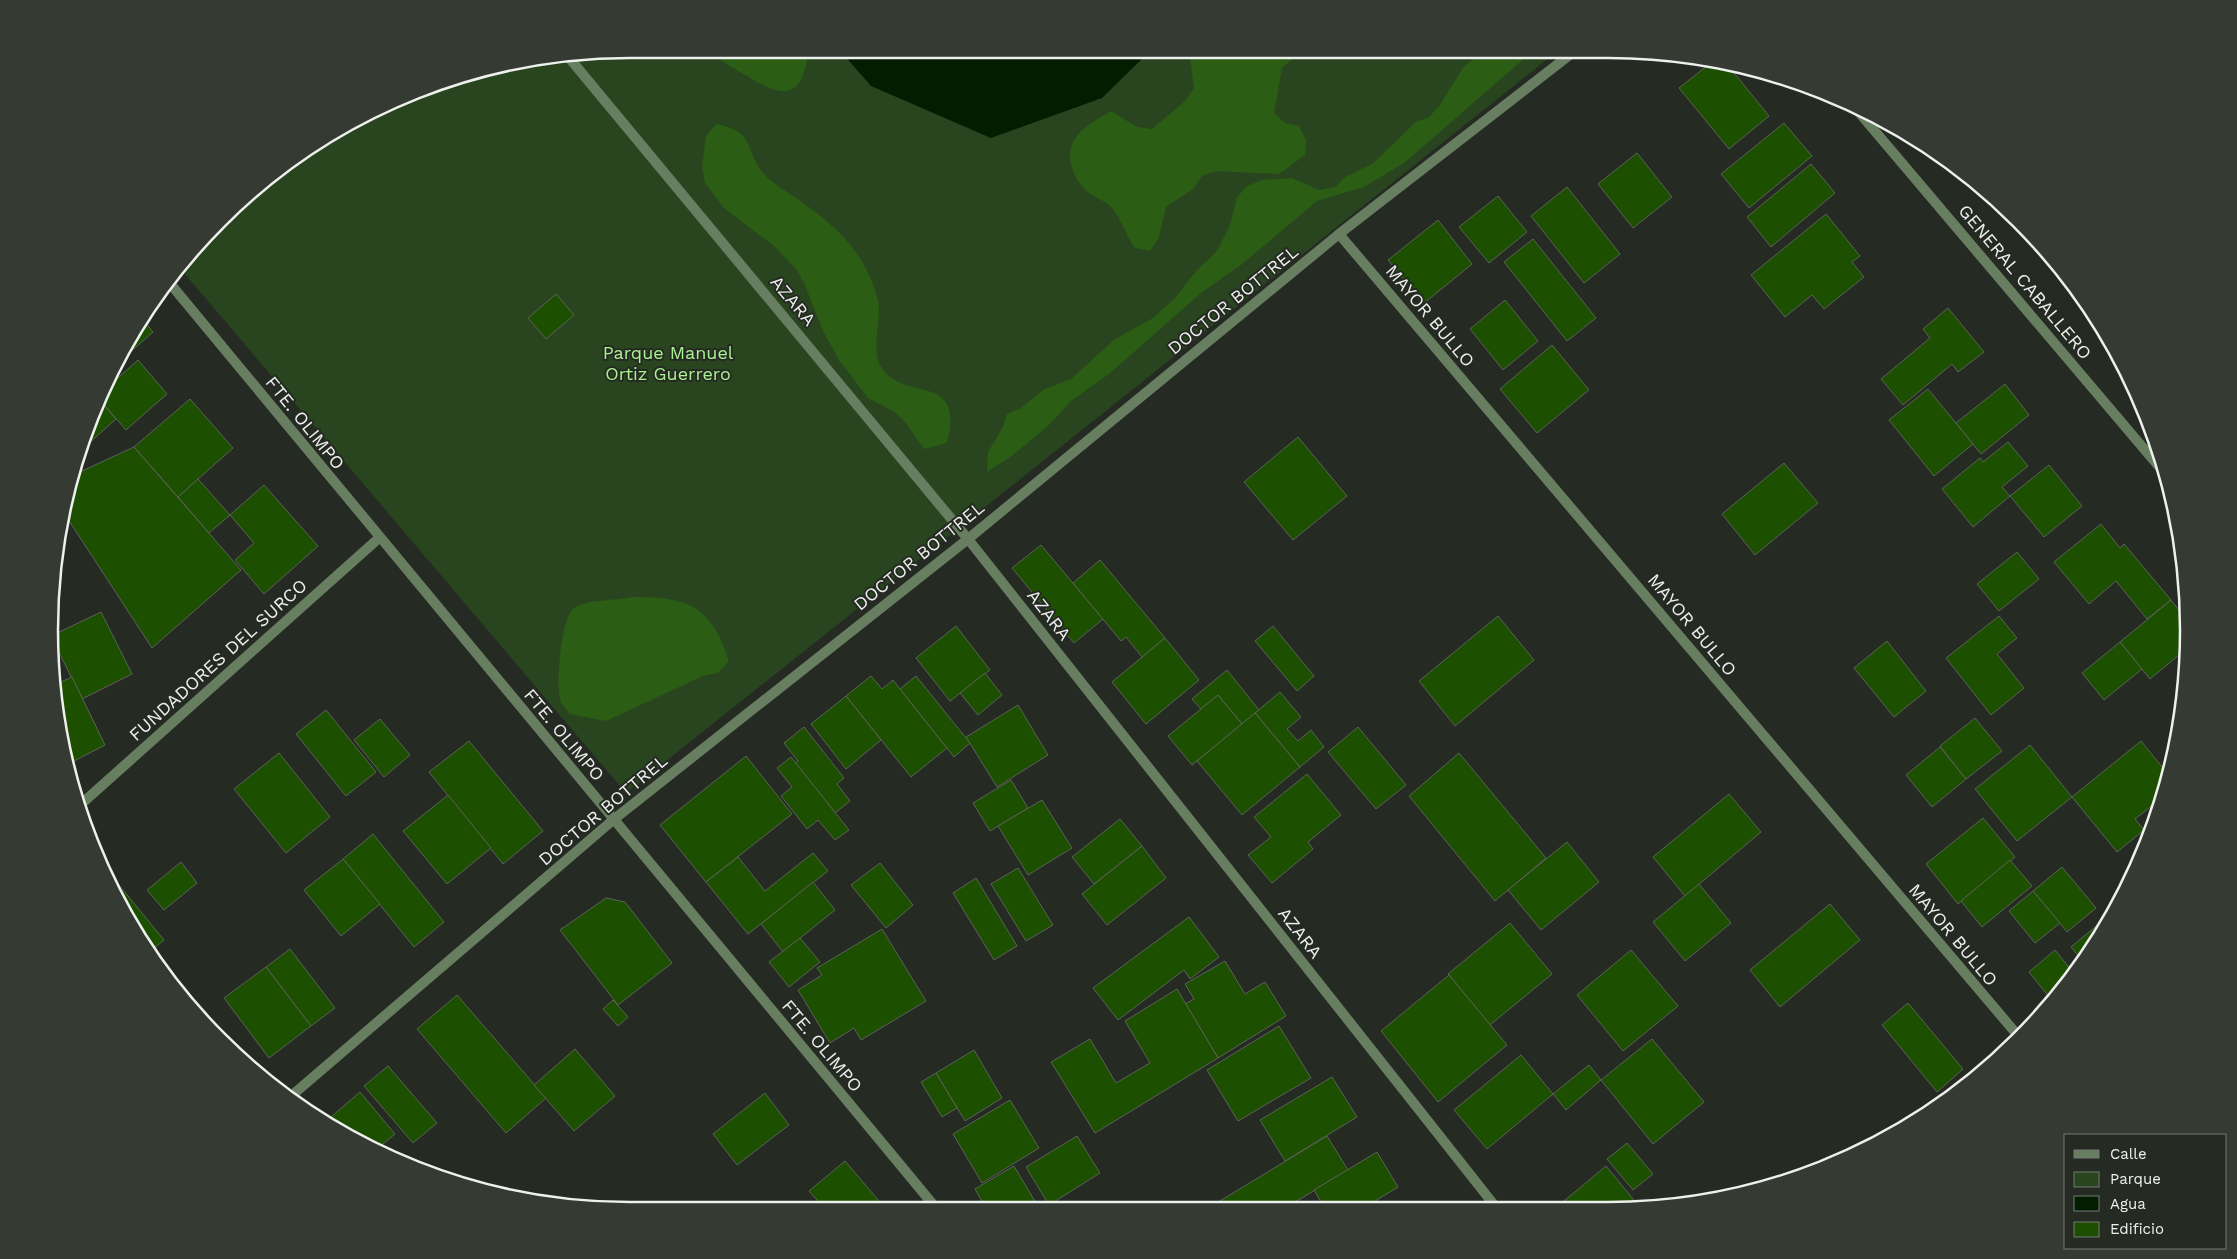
<svg xmlns="http://www.w3.org/2000/svg" width="2237" height="1259" font-family="'Work Sans',sans-serif">
  <rect width="100%" height="100%" fill="#252a23"/>
  <path fill="#29451f" d="M 1559,50 L 626,793 L 179,267 L 219,219 L 276,169 L 372,109 L 443,79 L 553,54 Z"/>
  <g fill="#2b5d14">
    <path d="M 1496,50 L 1534,50 L 1404,163 L 1364,187 L 1317,201 L 1241,265 L 1201,293 L 1109,374 L 1071,401 L 1049,425 L 1013,455 L 987,472 L 988,452 L 1003,427 L 1007,414 L 1021,408 L 1043,390 L 1071,379 L 1115,339 L 1153,318 L 1176,297 L 1196,271 L 1217,251 L 1230,225 L 1237,197 L 1247,186 L 1262,180 L 1292,178 L 1319,190 L 1335,187 L 1345,177 L 1372,164 L 1416,122 L 1429,117 L 1440,105 L 1464,66 L 1477,57 Z"/>
    <path d="M 1302,51 L 1282,68 L 1274,113 L 1285,123 L 1299,126 L 1306,140 L 1305,155 L 1279,174 L 1216,171 L 1202,176 L 1193,189 L 1166,207 L 1159,237 L 1150,251 L 1135,248 C 1126,236 1122,220 1112,208 C 1105,200 1094,198 1087,191 C 1072,178 1063,152 1077,136 C 1085,125 1100,118 1111,111 L 1137,127 L 1152,129 L 1185,101 L 1194,88 L 1190,57 L 1197,52 Z"/>
    <path d="M 711,53 L 808,53 C 802,100 783,98 747,76 C 735,69 722,62 711,53 Z"/>
    <path d="M 716,124 C 758,132 743,151 765,175 C 772,183 783,189 792,195 C 823,217 851,237 868,273 C 872,281 876,292 878,301 C 882,319 871,350 880,365 C 902,405 966,369 947,443 L 924,449 L 906,423 L 895,412 L 868,398 L 839,360 L 823,331 L 804,283 L 797,270 L 774,246 L 724,208 L 705,183 L 702,167 L 706,136 Z"/>
    <path d="M 632,597 C 688,597 711,605 729,661 L 718,673 L 703,676 L 606,721 L 570,714 C 567,710 563,706 561,702 C 555,687 561,622 572,610 C 583,599 615,601 632,597 Z"/>
  </g>
  <path fill="#031d00" d="M 1149,52 L 1102,98 L 991,138 L 871,86 L 842,53 Z"/>
  <g fill="#1d4f00" stroke="#5c625a">
    <path d="M 1713,61 L 1726,63 L 1769,116 L 1729,149 L 1679,88 Z"/>
    <path d="M 1784,123 L 1812,156 L 1749,208 L 1721,174 Z"/>
    <path d="M 1637,153 L 1672,197 L 1633,228 L 1598,184 Z"/>
    <path d="M 1811,164 L 1835,193 L 1771,247 L 1747,217 Z"/>
    <path d="M 1567,187 L 1620,254 L 1584,283 L 1531,216 Z"/>
    <path d="M 1498,196 L 1527,232 L 1489,263 L 1459,227 Z"/>
    <path d="M 1826,214 L 1860,256 L 1852,262 L 1864,277 L 1824,309 L 1812,295 L 1785,317 L 1751,275 Z"/>
    <path d="M 1438,220 L 1472,264 L 1423,304 L 1388,260 Z"/>
    <path d="M 1533,239 L 1596,318 L 1567,341 L 1504,262 Z"/>
    <path d="M 556,294 L 574,315 L 546,339 L 528,318 Z"/>
    <path d="M 1505,300 L 1538,341 L 1503,370 L 1470,329 Z"/>
    <path d="M 2084,301 L 2111,344 L 2079,306 Z"/>
    <path d="M 1948,308 L 1984,352 L 1958,372 L 1952,364 L 1903,405 L 1881,379 L 1930,338 L 1923,329 Z"/>
    <path d="M 141,317 L 153,332 L 111,369 Z"/>
    <path d="M 1552,345 L 1589,390 L 1537,433 L 1500,389 Z"/>
    <path d="M 138,360 L 167,394 L 126,430 L 99,399 L 101,393 Z"/>
    <path d="M 2005,384 L 2029,415 L 1981,454 L 1956,423 Z"/>
    <path d="M 1928,389 L 1973,444 L 1934,476 L 1889,420 Z"/>
    <path d="M 99,399 L 116,419 L 79,452 Z"/>
    <path d="M 190,399 L 233,448 L 178,497 L 134,447 Z"/>
    <path d="M 1298,437 L 1347,496 L 1293,540 L 1244,482 Z"/>
    <path d="M 2008,442 L 2028,466 L 2002,487 L 2010,496 L 1973,527 L 1942,489 L 1980,458 L 1983,462 Z"/>
    <path d="M 134,447 L 241,570 L 152,648 L 62,510 L 69,477 Z"/>
    <path d="M 1784,463 L 1818,503 L 1755,555 L 1722,514 Z"/>
    <path d="M 2049,465 L 2082,506 L 2044,537 L 2010,496 Z"/>
    <path d="M 198,479 L 230,515 L 209,533 L 178,497 Z"/>
    <path d="M 264,485 L 318,546 L 264,594 L 235,560 L 254,543 L 230,515 Z"/>
    <path d="M 2101,524 L 2120,548 L 2124,544 L 2171,600 L 2147,619 L 2116,581 L 2089,604 L 2054,562 Z"/>
    <path d="M 1041,545 L 1103,619 L 1074,643 L 1012,568 Z"/>
    <path d="M 2017,552 L 2039,579 L 1999,611 L 1977,584 Z"/>
    <path d="M 1100,560 L 1165,638 L 1142,657 L 1126,637 L 1121,641 L 1073,583 Z"/>
    <path d="M 2171,600 L 2186,619 L 2185,650 L 2150,679 L 2120,642 Z"/>
    <path d="M 101,612 L 132,674 L 82,699 L 51,636 Z"/>
    <path d="M 1498,616 L 1534,660 L 1455,726 L 1419,681 Z"/>
    <path d="M 1999,616 L 2017,638 L 1997,654 L 2024,688 L 1991,715 L 1946,658 Z"/>
    <path d="M 956,626 L 990,670 L 950,701 L 916,658 Z"/>
    <path d="M 1273,626 L 1314,676 L 1297,691 L 1255,641 Z"/>
    <path d="M 1165,638 L 1199,680 L 1146,724 L 1112,682 Z"/>
    <path d="M 1887,641 L 1926,691 L 1894,717 L 1854,668 Z"/>
    <path d="M 2120,642 L 2142,669 L 2104,700 L 2082,673 Z"/>
    <path d="M 1227,670 L 1259,710 L 1242,724 L 1218,695 L 1201,709 L 1192,699 Z"/>
    <path d="M 985,673 L 1002,695 L 978,715 L 960,693 Z"/>
    <path d="M 871,676 L 882,689 L 893,680 L 947,748 L 911,777 L 846,696 Z"/>
    <path d="M 916,676 L 970,743 L 954,757 L 900,689 Z"/>
    <path d="M 72,677 L 105,745 L 74,761 L 58,729 L 52,686 Z"/>
    <path d="M 1280,692 L 1301,717 L 1287,729 L 1298,741 L 1311,730 L 1324,747 L 1300,767 L 1255,713 Z"/>
    <path d="M 1218,695 L 1242,724 L 1192,765 L 1168,736 Z"/>
    <path d="M 846,696 L 881,740 L 846,769 L 811,724 Z"/>
    <path d="M 1018,705 L 1048,755 L 997,787 L 966,737 Z"/>
    <path d="M 326,710 L 376,772 L 346,796 L 296,734 Z"/>
    <path d="M 1255,713 L 1300,767 L 1242,815 L 1197,761 Z"/>
    <path d="M 1975,718 L 2002,751 L 1966,779 L 1940,746 Z"/>
    <path d="M 380,719 L 410,755 L 384,777 L 354,740 Z"/>
    <path d="M 804,727 L 844,778 L 837,784 L 850,801 L 835,813 L 795,763 L 798,761 L 784,743 Z"/>
    <path d="M 1358,727 L 1406,785 L 1376,809 L 1328,752 Z"/>
    <path d="M 469,741 L 543,831 L 503,864 L 429,772 Z"/>
    <path d="M 2141,741 L 2167,773 L 2162,798 L 2135,819 L 2144,830 L 2117,852 L 2072,797 Z"/>
    <path d="M 2030,745 L 2072,797 L 2017,841 L 1975,789 Z"/>
    <path d="M 1940,747 L 1966,779 L 1932,807 L 1906,775 Z"/>
    <path d="M 279,753 L 330,817 L 286,853 L 234,789 Z"/>
    <path d="M 1459,753 L 1546,858 L 1495,901 L 1409,796 Z"/>
    <path d="M 746,756 L 792,814 L 706,882 L 660,825 Z"/>
    <path d="M 791,757 L 849,830 L 835,840 L 818,820 L 807,829 L 781,796 L 792,787 L 777,768 Z"/>
    <path d="M 1307,774 L 1341,815 L 1308,842 L 1313,849 L 1272,883 L 1248,855 L 1271,837 L 1254,817 Z"/>
    <path d="M 1011,780 L 1028,808 L 990,831 L 973,803 Z"/>
    <path d="M 1729,794 L 1761,832 L 1685,896 L 1653,857 Z"/>
    <path d="M 448,795 L 491,848 L 447,884 L 403,831 Z"/>
    <path d="M 1042,800 L 1072,848 L 1028,875 L 998,826 Z"/>
    <path d="M 1983,818 L 2015,857 L 1958,904 L 1926,864 Z"/>
    <path d="M 1120,819 L 1142,846 L 1094,884 L 1072,857 Z"/>
    <path d="M 373,834 L 444,922 L 414,947 L 343,859 Z"/>
    <path d="M 1567,842 L 1599,882 L 1541,930 L 1508,890 Z"/>
    <path d="M 1142,846 L 1166,878 L 1107,925 L 1082,894 Z"/>
    <path d="M 813,853 L 828,871 L 748,934 L 706,882 L 738,857 L 765,891 Z"/>
    <path d="M 343,859 L 380,904 L 341,936 L 304,890 Z"/>
    <path d="M 2010,860 L 2032,886 L 1982,927 L 1961,901 Z"/>
    <path d="M 181,862 L 197,883 L 164,910 L 147,890 Z"/>
    <path d="M 880,863 L 913,905 L 886,928 L 851,885 Z"/>
    <path d="M 2062,867 L 2096,908 L 2067,932 L 2033,891 Z"/>
    <path d="M 1018,868 L 1053,925 L 1026,941 L 991,884 Z"/>
    <path d="M 976,878 L 1017,946 L 994,960 L 953,893 Z"/>
    <path d="M 114,879 L 164,940 L 152,950 L 177,981 L 172,984 L 127,920 L 109,884 Z"/>
    <path d="M 813,882 L 835,910 L 783,952 L 761,924 Z"/>
    <path d="M 1699,884 L 1731,923 L 1685,961 L 1653,922 Z"/>
    <path d="M 2033,891 L 2060,923 L 2035,943 L 2009,911 Z"/>
    <path d="M 606,898 L 625,902 L 672,963 L 618,1005 L 560,930 Z"/>
    <path d="M 1830,904 L 1860,940 L 1780,1007 L 1750,970 Z"/>
    <path d="M 1189,917 L 1219,957 L 1190,979 L 1184,970 L 1118,1020 L 1093,988 Z"/>
    <path d="M 2106,918 L 2109,922 L 2081,959 L 2071,947 Z"/>
    <path d="M 1510,923 L 1552,974 L 1490,1025 L 1448,974 Z"/>
    <path d="M 882,929 L 926,1001 L 861,1040 L 854,1028 L 830,1043 L 798,990 L 822,975 L 817,968 Z"/>
    <path d="M 800,938 L 820,962 L 789,987 L 769,962 Z"/>
    <path d="M 290,949 L 335,1008 L 311,1026 L 266,967 Z"/>
    <path d="M 1631,950 L 1678,1006 L 1623,1051 L 1577,995 Z"/>
    <path d="M 2055,950 L 2072,971 L 2050,998 L 2029,972 Z"/>
    <path d="M 1225,961 L 1245,994 L 1265,982 L 1286,1016 L 1218,1058 L 1185,1004 L 1194,999 L 1185,984 Z"/>
    <path d="M 266,967 L 311,1026 L 269,1058 L 224,998 Z"/>
    <path d="M 1449,975 L 1507,1045 L 1438,1102 L 1381,1031 Z"/>
    <path d="M 1177,989 L 1218,1058 L 1095,1133 L 1051,1062 L 1090,1039 L 1116,1083 L 1150,1063 L 1125,1021 Z"/>
    <path d="M 457,995 L 546,1098 L 506,1133 L 417,1029 Z"/>
    <path d="M 613,1000 L 628,1017 L 618,1026 L 603,1009 Z"/>
    <path d="M 1908,1003 L 1963,1069 L 1937,1092 L 1882,1025 Z"/>
    <path d="M 1279,1026 L 1311,1078 L 1238,1121 L 1207,1070 Z"/>
    <path d="M 1652,1039 L 1704,1102 L 1653,1144 L 1601,1080 Z"/>
    <path d="M 575,1049 L 615,1096 L 574,1131 L 534,1085 Z"/>
    <path d="M 974,1050 L 1002,1098 L 965,1121 L 936,1073 Z"/>
    <path d="M 1521,1055 L 1553,1094 L 1487,1149 L 1454,1110 Z"/>
    <path d="M 1589,1065 L 1601,1080 L 1566,1110 L 1553,1094 Z"/>
    <path d="M 388,1066 L 437,1123 L 413,1143 L 364,1086 Z"/>
    <path d="M 936,1073 L 957,1108 L 942,1117 L 921,1082 Z"/>
    <path d="M 1332,1077 L 1357,1117 L 1285,1161 L 1260,1120 Z"/>
    <path d="M 360,1092 L 395,1134 L 378,1148 L 346,1135 L 331,1117 Z"/>
    <path d="M 765,1093 L 789,1125 L 737,1165 L 713,1134 Z"/>
    <path d="M 1010,1100 L 1039,1148 L 982,1183 L 953,1134 Z"/>
    <path d="M 1077,1136 L 1100,1173 L 1049,1205 L 1026,1167 Z"/>
    <path d="M 1327,1136 L 1348,1170 L 1287,1207 L 1210,1207 Z"/>
    <path d="M 1627,1143 L 1653,1174 L 1633,1190 L 1607,1159 Z"/>
    <path d="M 1377,1152 L 1398,1187 L 1367,1206 L 1324,1207 L 1314,1190 Z"/>
    <path d="M 845,1161 L 885,1208 L 824,1208 L 809,1191 Z"/>
    <path d="M 1014,1166 L 1039,1208 L 986,1208 L 975,1189 Z"/>
    <path d="M 1606,1166 L 1638,1205 L 1558,1206 Z"/>
  </g>
  <g fill="none" stroke-linecap="round" stroke-linejoin="round">
    <g stroke="#687e60" stroke-width="10">
      <path d="M 566,54 L 968,539 L 1495,1206"/>
      <path d="M 1857,110 L 2167,476"/>
      <path d="M 1339,234 L 2020,1038"/>
      <path d="M 168,281 L 936,1208"/>
      <path d="M 79,806 L 379,538"/>
      <path d="M 290,1097 L 613,820 L 968,539 L 1339,234 L 1576,50"/>
    </g>
  </g>
  <g text-anchor="middle" stroke-width="4" stroke-linejoin="round" paint-order="stroke">
    <g font-size="18" fill="#edf0ec" stroke="#252a23">
      <text transform="translate(2025 282) rotate(50)" y="6">GENERAL CABALLERO</text>
      <text transform="translate(1233 300) rotate(-39)" y="6">DOCTOR BOTTREL</text>
      <text transform="translate(793 301) rotate(50)" y="6">AZARA</text>
      <text transform="translate(1430 316) rotate(50)" y="6">MAYOR BULLO</text>
      <text transform="translate(305 423) rotate(51)" y="6">FTE. OLIMPO</text>
      <text transform="translate(919 556) rotate(-39)" y="6">DOCTOR BOTTREL</text>
      <text transform="translate(1049 615) rotate(52)" y="6">AZARA</text>
      <text transform="translate(1692 625) rotate(50)" y="6">MAYOR BULLO</text>
      <text transform="translate(218 660) rotate(-42)" y="6">FUNDADORES DEL SURCO</text>
      <text transform="translate(564 735) rotate(50)" y="6">FTE. OLIMPO</text>
      <text transform="translate(603 810) rotate(-40)" y="6">DOCTOR BOTTREL</text>
      <text transform="translate(1300 933) rotate(52)" y="6">AZARA</text>
      <text transform="translate(1953 935) rotate(50)" y="6">MAYOR BULLO</text>
      <text transform="translate(822 1046) rotate(50)" y="6">FTE. OLIMPO</text>
    </g>
    <g font-size="18" fill="#aaf190" stroke="#252a23">
      <text x="668" y="359">Parque Manuel<tspan x="668" dy="21">Ortiz Guerrero</tspan></text>
    </g>
  </g>
  <path d="M0 0H2237V1259H0ZM630 58H1608A572 572 0 0 1 2180 630V630A572 572 0 0 1 1608 1202H630A572 572 0 0 1 58 630V630A572 572 0 0 1 630 58Z" fill="#353a33" fill-rule="evenodd"/>
  <path fill="none" stroke="#edf0ec" stroke-width="2.5" d="M630 58H1608A572 572 0 0 1 2180 630V630A572 572 0 0 1 1608 1202H630A572 572 0 0 1 58 630V630A572 572 0 0 1 630 58Z"/>
  <rect x="2064" y="1134" width="162" height="115" fill="#252a23" stroke="#757973"/>
  <rect x="2074" y="1150" width="25" height="8" fill="#687e60" stroke="#757973"/>
  <text x="2110" y="1159" font-size="15" fill="#edf0ec">Calle</text>
  <rect x="2074" y="1172" width="25" height="15" fill="#29451f" stroke="#757973"/>
  <text x="2110" y="1184" font-size="15" fill="#edf0ec">Parque</text>
  <rect x="2074" y="1196" width="25" height="15" fill="#031d00" stroke="#757973"/>
  <text x="2110" y="1209" font-size="15" fill="#edf0ec">Agua</text>
  <rect x="2074" y="1222" width="25" height="15" fill="#1d4f00" stroke="#757973"/>
  <text x="2110" y="1234" font-size="15" fill="#edf0ec">Edificio</text>
</svg>
